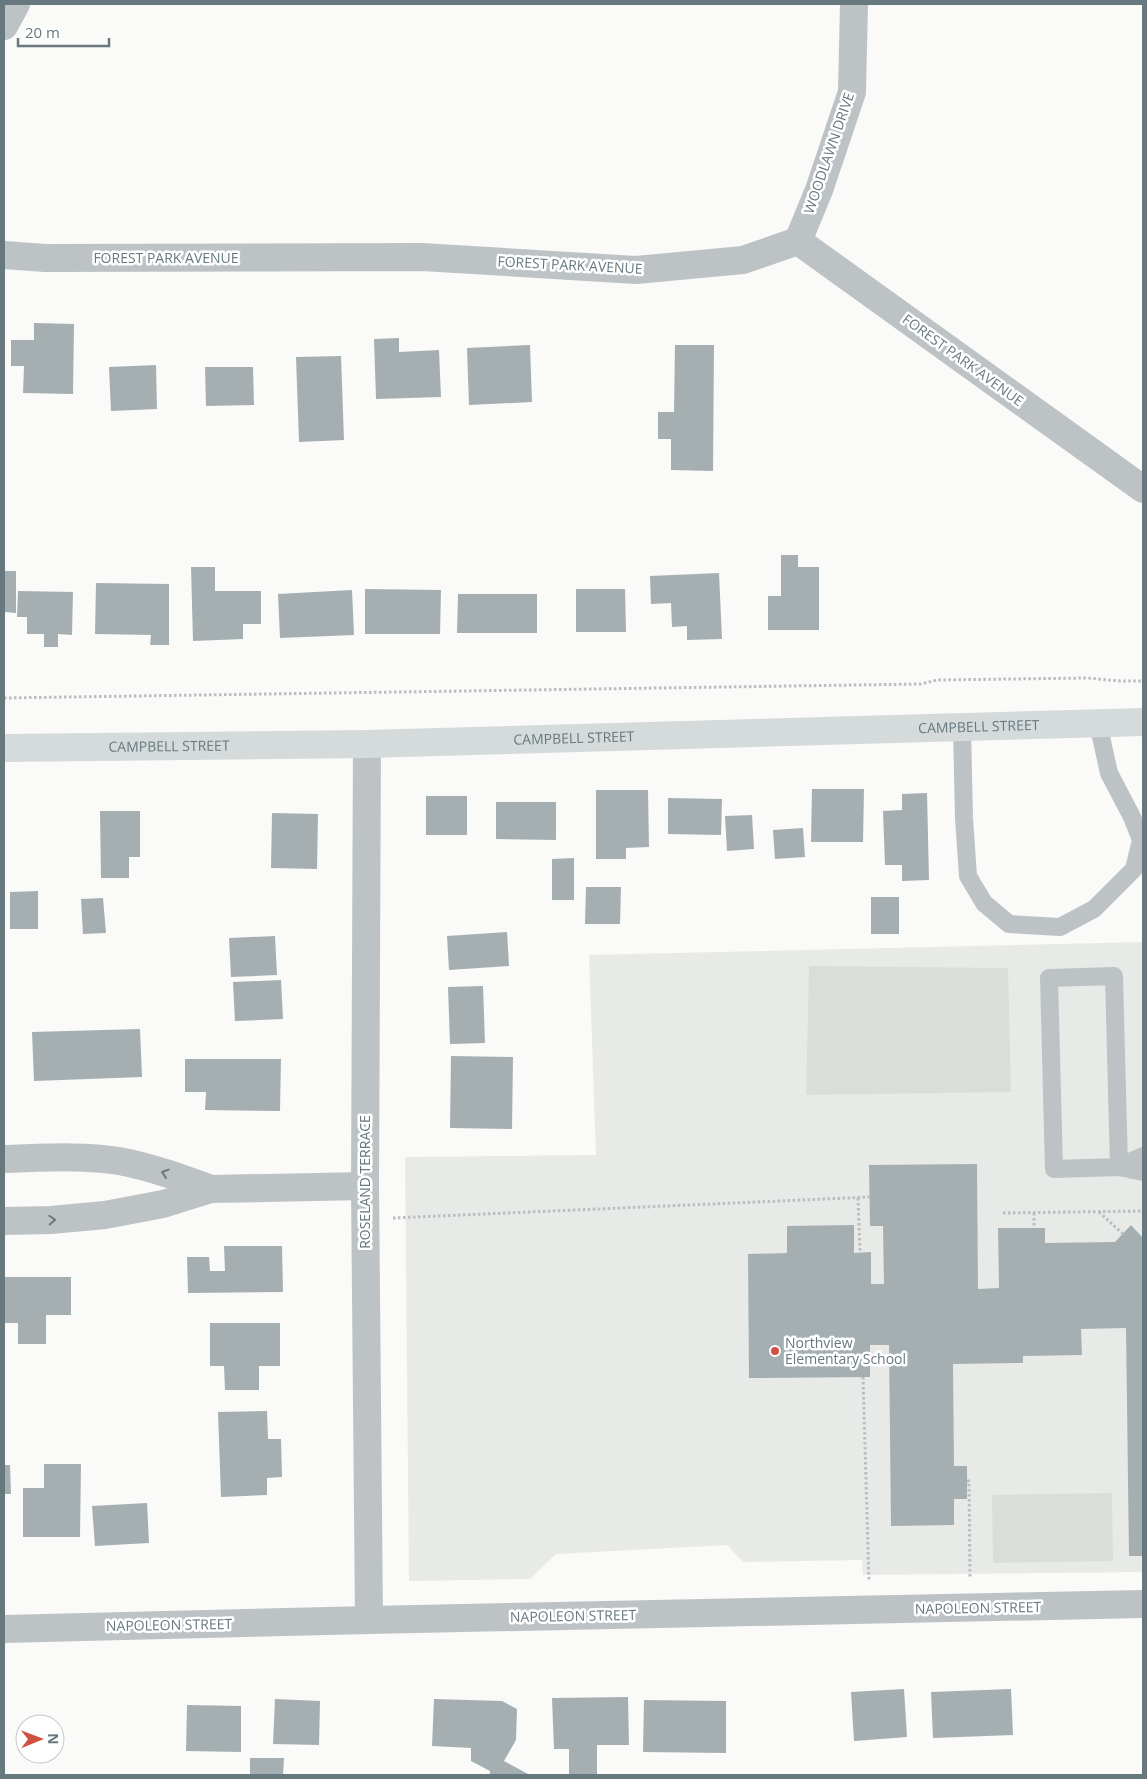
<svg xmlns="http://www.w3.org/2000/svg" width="1147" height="1779" font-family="'Open Sans',sans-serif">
  <rect width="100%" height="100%" fill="#fafaf8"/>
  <path fill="#e8eae8" d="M 1143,942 L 1143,1572 L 863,1575 L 862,1560 L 743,1562 L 727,1545 L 556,1554 L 530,1579 L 409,1581 L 405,1157 L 596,1155 L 589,955 Z"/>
  <g fill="#dbded8">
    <path d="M 809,966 L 1008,968 L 1011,1092 L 806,1095 Z"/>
    <path d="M 1112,1493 L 1113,1561 L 993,1563 L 992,1495 Z"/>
  </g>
  <g fill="#a5afb2">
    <path d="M 34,323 L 74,324 L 73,394 L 23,393 L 24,366 L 11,366 L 11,340 L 34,340 Z"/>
    <path d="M 399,338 L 399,352 L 439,350 L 441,397 L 376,399 L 374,339 Z"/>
    <path d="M 530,345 L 532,402 L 469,405 L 467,348 Z"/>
    <path d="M 675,345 L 714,345 L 713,471 L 671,470 L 671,439 L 658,439 L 658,412 L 674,412 Z"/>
    <path d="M 341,356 L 344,440 L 299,442 L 296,357 Z"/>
    <path d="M 156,365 L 157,409 L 111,411 L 109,367 Z"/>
    <path d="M 205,367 L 253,367 L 254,405 L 206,406 Z"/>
    <path d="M 781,555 L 798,555 L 798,567 L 819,567 L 819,630 L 768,630 L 768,596 L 781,596 Z"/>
    <path d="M 191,567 L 215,567 L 215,591 L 261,591 L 261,624 L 243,624 L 243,639 L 193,641 Z"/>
    <path d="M 4,571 L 16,571 L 16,613 L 4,612 Z"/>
    <path d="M 719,573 L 722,639 L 687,640 L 687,626 L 672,627 L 671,603 L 651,604 L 650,576 Z"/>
    <path d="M 96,583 L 169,584 L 169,645 L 150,645 L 151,635 L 95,634 Z"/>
    <path d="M 365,589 L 441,590 L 440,634 L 365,634 Z"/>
    <path d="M 576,589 L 625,589 L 626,632 L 576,632 Z"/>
    <path d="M 352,590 L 354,635 L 280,638 L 278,594 Z"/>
    <path d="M 18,591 L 73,592 L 72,635 L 58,634 L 58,647 L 44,647 L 44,634 L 27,634 L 27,617 L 17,617 Z"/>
    <path d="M 458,594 L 537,594 L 537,633 L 457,633 Z"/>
    <path d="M 812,789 L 864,789 L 863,842 L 811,842 Z"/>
    <path d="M 596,790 L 648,790 L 649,847 L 626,848 L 626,859 L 596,859 Z"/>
    <path d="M 927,793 L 929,880 L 902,881 L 902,865 L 885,865 L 883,811 L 902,810 L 902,794 Z"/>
    <rect x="426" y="796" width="41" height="39"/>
    <path d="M 668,798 L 722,799 L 721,835 L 668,834 Z"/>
    <path d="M 496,802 L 556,802 L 556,840 L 496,839 Z"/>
    <path d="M 100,811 L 140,811 L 140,857 L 129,857 L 129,878 L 101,878 Z"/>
    <path d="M 272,813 L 318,814 L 317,869 L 271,868 Z"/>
    <path d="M 752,815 L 754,849 L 727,851 L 725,816 Z"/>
    <path d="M 803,828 L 805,857 L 775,859 L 773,830 Z"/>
    <path d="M 574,858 L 574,900 L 552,900 L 552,859 Z"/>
    <path d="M 586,887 L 621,887 L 620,924 L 585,924 Z"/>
    <path d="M 38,891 L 38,929 L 10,929 L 10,892 Z"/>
    <rect x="871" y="897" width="28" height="37"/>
    <path d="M 103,898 L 106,933 L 83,934 L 81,899 Z"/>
    <path d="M 507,932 L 509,966 L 449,970 L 447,936 Z"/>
    <path d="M 275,936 L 277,975 L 231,977 L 229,938 Z"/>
    <path d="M 281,980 L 283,1019 L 235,1021 L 233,982 Z"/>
    <path d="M 483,986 L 485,1043 L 450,1044 L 448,987 Z"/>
    <path d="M 140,1029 L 142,1077 L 34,1081 L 32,1032 Z"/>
    <path d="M 451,1056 L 513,1057 L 512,1129 L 450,1128 Z"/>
    <path d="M 185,1059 L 281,1059 L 280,1111 L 205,1110 L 206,1092 L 185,1092 Z"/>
    <path d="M 977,1164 L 978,1289 L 999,1288 L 998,1228 L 1045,1228 L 1045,1243 L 1115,1242 L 1131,1225 L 1143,1238 L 1143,1556 L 1129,1556 L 1126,1328 L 1081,1329 L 1082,1355 L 1023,1356 L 1023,1363 L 953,1364 L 954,1466 L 967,1466 L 967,1499 L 954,1499 L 954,1525 L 891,1526 L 889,1345 L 870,1345 L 870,1377 L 749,1378 L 748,1254 L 787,1253 L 787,1226 L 854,1225 L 854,1253 L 871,1252 L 871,1284 L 884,1284 L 883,1226 L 870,1226 L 869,1165 Z"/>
    <path d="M 224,1246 L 282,1246 L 283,1292 L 188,1293 L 187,1257 L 209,1257 L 210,1271 L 225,1271 Z"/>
    <path d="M 4,1277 L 71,1277 L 71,1315 L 46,1315 L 46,1344 L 18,1344 L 18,1323 L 4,1323 Z"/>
    <path d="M 210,1323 L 280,1323 L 280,1366 L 259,1366 L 259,1390 L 225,1390 L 224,1366 L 210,1366 Z"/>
    <path d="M 267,1411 L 268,1439 L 281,1439 L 282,1477 L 267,1478 L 267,1495 L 221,1497 L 218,1412 Z"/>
    <path d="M 44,1464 L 81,1464 L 80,1537 L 23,1537 L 23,1488 L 44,1488 Z"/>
    <path d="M 4,1465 L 10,1465 L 11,1494 L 4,1494 Z"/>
    <path d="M 147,1503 L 149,1543 L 95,1546 L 92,1506 Z"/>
    <path d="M 904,1689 L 907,1737 L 854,1741 L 851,1692 Z"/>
    <path d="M 1011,1689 L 1013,1735 L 933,1738 L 931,1692 Z"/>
    <path d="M 628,1697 L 629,1745 L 597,1745 L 597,1775 L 569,1775 L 569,1749 L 554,1749 L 552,1698 Z"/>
    <path d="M 275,1699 L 320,1701 L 319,1745 L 273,1744 Z"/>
    <path d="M 434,1699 L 502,1701 L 517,1709 L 516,1740 L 504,1761 L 530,1775 L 490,1775 L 490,1771 L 471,1761 L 471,1748 L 432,1746 Z"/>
    <path d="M 644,1700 L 726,1701 L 726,1753 L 643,1752 Z"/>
    <path d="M 187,1705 L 241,1706 L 241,1752 L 186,1751 Z"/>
    <path d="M 250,1758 L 284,1758 L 283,1775 L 250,1775 Z"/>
  </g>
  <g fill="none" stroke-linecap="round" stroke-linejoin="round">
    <g stroke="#babec0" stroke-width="3" stroke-dasharray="2.5 2.5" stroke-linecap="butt">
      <path d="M 4,698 L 921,684 L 937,680 L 1087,678 L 1120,681 L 1143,681"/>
      <path d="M 858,1198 L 860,1252"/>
      <path d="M 1099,1212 L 1123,1234"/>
      <path d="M 1003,1213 L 1143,1211"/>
      <path d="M 1034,1213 L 1034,1228"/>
      <path d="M 393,1218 L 870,1197"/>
      <path d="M 863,1377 L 869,1581"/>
      <path d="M 967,1481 L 969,1481 L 970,1578"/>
    </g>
    <g stroke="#bdc3c5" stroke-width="18">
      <path d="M 962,727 L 964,818 L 968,876 L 984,903 L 1009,924 L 1060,927 L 1094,909 L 1134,869 L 1141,840 L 1132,817 L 1109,773 L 1098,723"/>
      <path d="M 1119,1167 L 1114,976 L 1049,978 L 1054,1169 L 1119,1167 L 1143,1172"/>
      <path d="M 1119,1167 L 1143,1156"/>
    </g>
    <g stroke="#bdc3c5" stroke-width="28">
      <path d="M 4,26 L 16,4"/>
      <path d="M 798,241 L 819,190 L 852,92 L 854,4"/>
      <path d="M 4,255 L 45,258 L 422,257 L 636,270 L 743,260 L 798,241 L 1143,489"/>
      <path d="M 367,744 L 365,1186 L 369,1620"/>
      <path d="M 4,1159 C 42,1158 81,1155 119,1161 C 151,1167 181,1178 211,1189"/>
      <path d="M 4,1221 L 51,1220 L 105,1215 L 163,1204 L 211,1189 L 365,1186"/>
      <path d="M 4,1629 L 369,1620 L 1143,1604"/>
    </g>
    <path stroke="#d5dadb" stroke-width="28" id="s1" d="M 4,748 L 367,744 L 1143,722"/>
  </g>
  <defs><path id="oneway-chevron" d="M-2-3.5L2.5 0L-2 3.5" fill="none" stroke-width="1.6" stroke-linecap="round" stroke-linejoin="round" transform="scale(1.25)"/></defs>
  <g stroke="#67797f">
    <use href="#oneway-chevron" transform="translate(165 1173) rotate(-162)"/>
    <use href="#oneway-chevron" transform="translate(52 1220) rotate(-3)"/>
  </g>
  <circle fill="#d05142" stroke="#fff" stroke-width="2" cx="775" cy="1351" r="5"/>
  <g text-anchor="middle" stroke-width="5" stroke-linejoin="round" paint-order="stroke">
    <g font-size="14" fill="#67797f" stroke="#fff">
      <text transform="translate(829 153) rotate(-71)" y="5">WOODLAWN DRIVE</text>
      <text x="166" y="263">FOREST PARK AVENUE</text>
      <text transform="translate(570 265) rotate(3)" y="5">FOREST PARK AVENUE</text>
      <text transform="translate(963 360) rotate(36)" y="5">FOREST PARK AVENUE</text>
      <text dy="5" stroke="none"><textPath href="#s1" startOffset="975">CAMPBELL STREET</textPath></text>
      <text dy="5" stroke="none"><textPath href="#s1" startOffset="570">CAMPBELL STREET</textPath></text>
      <text dy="5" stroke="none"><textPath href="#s1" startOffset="165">CAMPBELL STREET</textPath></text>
      <text transform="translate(365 1182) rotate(-90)" y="5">ROSELAND TERRACE</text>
      <text transform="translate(978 1608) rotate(-1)" y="5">NAPOLEON STREET</text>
      <text transform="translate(573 1616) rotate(-1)" y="5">NAPOLEON STREET</text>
      <text transform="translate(169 1625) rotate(-1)" y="5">NAPOLEON STREET</text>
    </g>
    <g font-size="14" fill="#67797f" stroke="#fff" text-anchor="start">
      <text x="785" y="1348">Northview<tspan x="785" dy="16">Elementary School</tspan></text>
    </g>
  </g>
  <rect width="1147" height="1779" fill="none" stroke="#67797f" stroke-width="10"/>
  <g transform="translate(40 1739) rotate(89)"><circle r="24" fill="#ffffff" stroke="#c2c9cc"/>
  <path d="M0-4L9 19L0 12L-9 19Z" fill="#d05142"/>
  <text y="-8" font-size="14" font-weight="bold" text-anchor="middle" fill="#67797f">N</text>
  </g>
  <path d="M18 38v8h91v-8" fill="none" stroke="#67797f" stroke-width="2.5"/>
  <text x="25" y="38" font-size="15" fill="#67797f" stroke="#ffffff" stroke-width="4" paint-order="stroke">20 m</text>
</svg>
